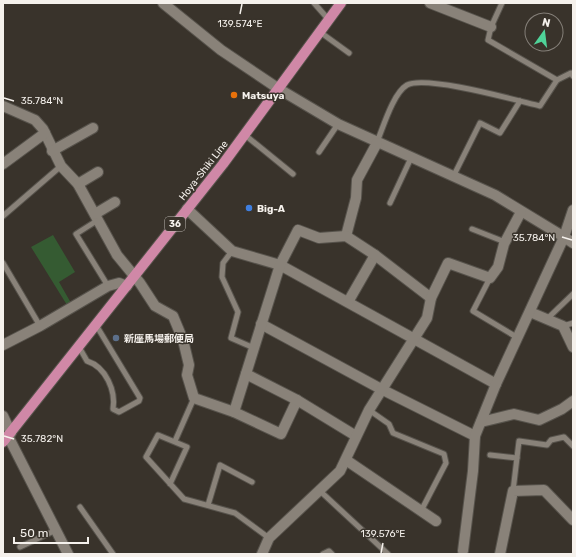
<svg xmlns="http://www.w3.org/2000/svg" width="576" height="557" font-family="Rubik,'Noto Sans JP',sans-serif">
  <rect width="100%" height="100%" fill="#39332b"/>
  <path fill="#355b32" d="M 53,235 L 75,272 L 59,282 L 71,303 L 67,305 L 31,247 Z"/>
  <g fill="none" stroke-linecap="round" stroke-linejoin="round">
    <g stroke="#57534c" stroke-width="7">
      <g id="service">
        <path d="M 314,3 L 329,20"/>
        <path d="M 502,3 L 491,27 L 488,40 L 557,80 L 571,73 L 573,76"/>
        <path d="M 320,32 L 349,53"/>
        <path d="M 245,135 L 293,174"/>
        <path d="M 377,142 C 383,128 393,93 407,85 C 426,75 515,100 540,106 L 557,80"/>
        <path d="M 319,152 L 338,124"/>
        <path d="M 453,177 L 480,123 L 500,133 L 520,101"/>
        <path d="M 390,203 L 411,158"/>
        <path d="M 3,216 L 61,166"/>
        <path d="M 98,220 L 76,234 L 108,286"/>
        <path d="M 472,229 L 505,242"/>
        <path d="M 232,251 L 223,263 L 222,277 L 238,312 L 231,338 L 254,348"/>
        <path d="M 3,263 L 40,326"/>
        <path d="M 490,278 L 473,311 L 518,338"/>
        <path d="M 547,319 L 573,294"/>
        <path d="M 563,326 L 573,323"/>
        <path d="M 79,347 L 87,361 C 106,367 116,391 113,409 L 119,412 L 139,401 L 140,398 L 96,325"/>
        <path d="M 369,410 L 389,424 L 393,433 L 444,454 L 446,463 L 421,511"/>
        <path d="M 175,441 L 194,398"/>
        <path d="M 490,455 L 517,458"/>
        <path d="M 170,484 L 187,447 L 158,435 L 146,457 L 184,499 L 235,513 L 269,538"/>
        <path d="M 319,490 L 388,554"/>
        <path d="M 513,491 L 519,441 L 547,445 L 551,440 L 564,437 L 573,446"/>
        <path d="M 208,505 L 220,465 L 252,482"/>
        <path d="M 80,507 L 113,554"/>
        <path d="M 20,547 L 56,530"/>
        <path d="M 323,554 L 329,551 L 332,554"/>
      </g>
    </g>
    <g stroke="#57534c" stroke-width="12">
      <g id="minor">
        <path d="M 163,3 L 221,50 L 279,89 L 338,124 L 495,195 L 564,237 L 573,210"/>
        <path d="M 430,3 L 491,27"/>
        <path d="M 3,106 L 35,120 L 43,129 L 61,166 L 78,184 L 117,255 L 140,283 L 155,306 L 173,316 L 183,340 L 189,365 L 187,375 L 194,398 L 234,412 L 281,434 L 297,400"/>
        <path d="M 52,151 L 93,128"/>
        <path d="M 3,164 L 45,133"/>
        <path d="M 78,184 L 98,172"/>
        <path d="M 187,209 L 232,251 L 280,265 L 496,384"/>
        <path d="M 95,214 L 115,202"/>
        <path d="M 346,236 L 356,198 L 357,180 L 377,143"/>
        <path d="M 348,302 L 375,255"/>
        <path d="M 530,312 L 563,326 L 573,347"/>
        <path d="M 261,324 L 381,389 L 475,436"/>
        <path d="M 3,345 L 40,326 L 108,286 L 119,283 L 127,286"/>
        <path d="M 246,374 L 297,400 L 356,436"/>
        <path d="M 234,412 L 280,265 L 298,230 L 319,238 L 346,236 L 375,255 L 431,298"/>
        <path d="M 3,416 L 11,433"/>
        <path d="M 481,422 L 514,414 L 539,420 L 562,409 L 573,401"/>
        <path d="M 8,436 L 68,554"/>
        <path d="M 346,460 L 436,521"/>
        <path d="M 463,551 L 473,471 L 475,436 L 496,384 L 564,237 L 573,243"/>
        <path d="M 262,554 L 269,538 L 340,471 L 369,410 L 427,318 L 431,298 L 448,263 L 490,278 L 498,267 L 504,244 L 521,212"/>
        <path d="M 500,554 L 513,491 L 544,490 L 573,520"/>
      </g>
    </g>
    <g stroke="#57534c" stroke-width="12">
      <path id="primary" d="M 3,442 L 223,164 L 341,3"/>
    </g>
    <use href="#service" stroke="#898279" stroke-width="5"/>
    <use href="#minor" stroke="#898279" stroke-width="10"/>
    <use href="#primary" stroke="#d088a7" stroke-width="10"/>
  </g>
  <path fill="none" stroke="#f5f1ec" stroke-width="1.5" d="M 240,14 L 242,4M 4,98 L 14,101M 562,237 L 572,240M 4,436 L 14,439M 381,553 L 383,543"/>
  <circle fill="#e8710a" stroke="#39332b" stroke-width="1.5" cx="234" cy="95" r="4"/>
  <circle fill="#3f7fe0" stroke="#39332b" stroke-width="1.5" cx="249" cy="208" r="4"/>
  <circle fill="#5c6f8a" stroke="#39332b" stroke-width="1.5" cx="116" cy="338" r="4"/>
  <g text-anchor="middle" stroke-width="3" stroke-linejoin="round" paint-order="stroke">
    <rect fill="#39332b" stroke="#bdb8b2" stroke-width="1" x="165" y="217" width="20" height="14" rx="3"/>
    <g font-size="9" font-weight="bold" fill="#f5f1ec">
      <text x="175" y="227">36</text>
    </g>
    <g font-size="10" font-weight="bold" fill="#f5f1ec" stroke="#39332b" text-anchor="start">
      <text x="242" y="99">Matsuya</text>
      <text x="257" y="212">Big-A</text>
      <text x="124" y="342">新座馬場郵便局</text>
    </g>
    <g font-size="10" fill="#f5f1ec" stroke="#39332b">
      <text transform="translate(203 170) rotate(-52)" y="4">Hoya-Shiki Line</text>
    </g>
  </g>
  <g font-size="10" text-anchor="middle" fill="#f5f1ec" stroke="#39332b" stroke-width="3" stroke-linejoin="round" paint-order="stroke">
    <text x="240" y="27">139.574°E</text>
    <text x="42" y="104">35.784°N</text>
    <text x="534" y="241">35.784°N</text>
    <text x="42" y="442">35.782°N</text>
    <text x="383" y="537">139.576°E</text>
  </g>
  <rect width="576" height="557" fill="none" stroke="#f5f1ec" stroke-width="8"/>
  <g transform="translate(544 32) rotate(14)"><circle r="19" fill="#39332b" stroke="#847f78"/>
  <path d="M0-3L7 15L0 10L-7 15Z" fill="#4fd399"/>
  <text y="-6" font-size="11" font-weight="bold" text-anchor="middle" fill="#f5f1ec">N</text>
  </g>
  <path d="M14 537v6h74v-6" fill="none" stroke="#f5f1ec" stroke-width="2"/>
  <text x="20" y="537" font-size="12" fill="#f5f1ec" stroke="#39332b" stroke-width="3" paint-order="stroke">50 m</text>
</svg>
